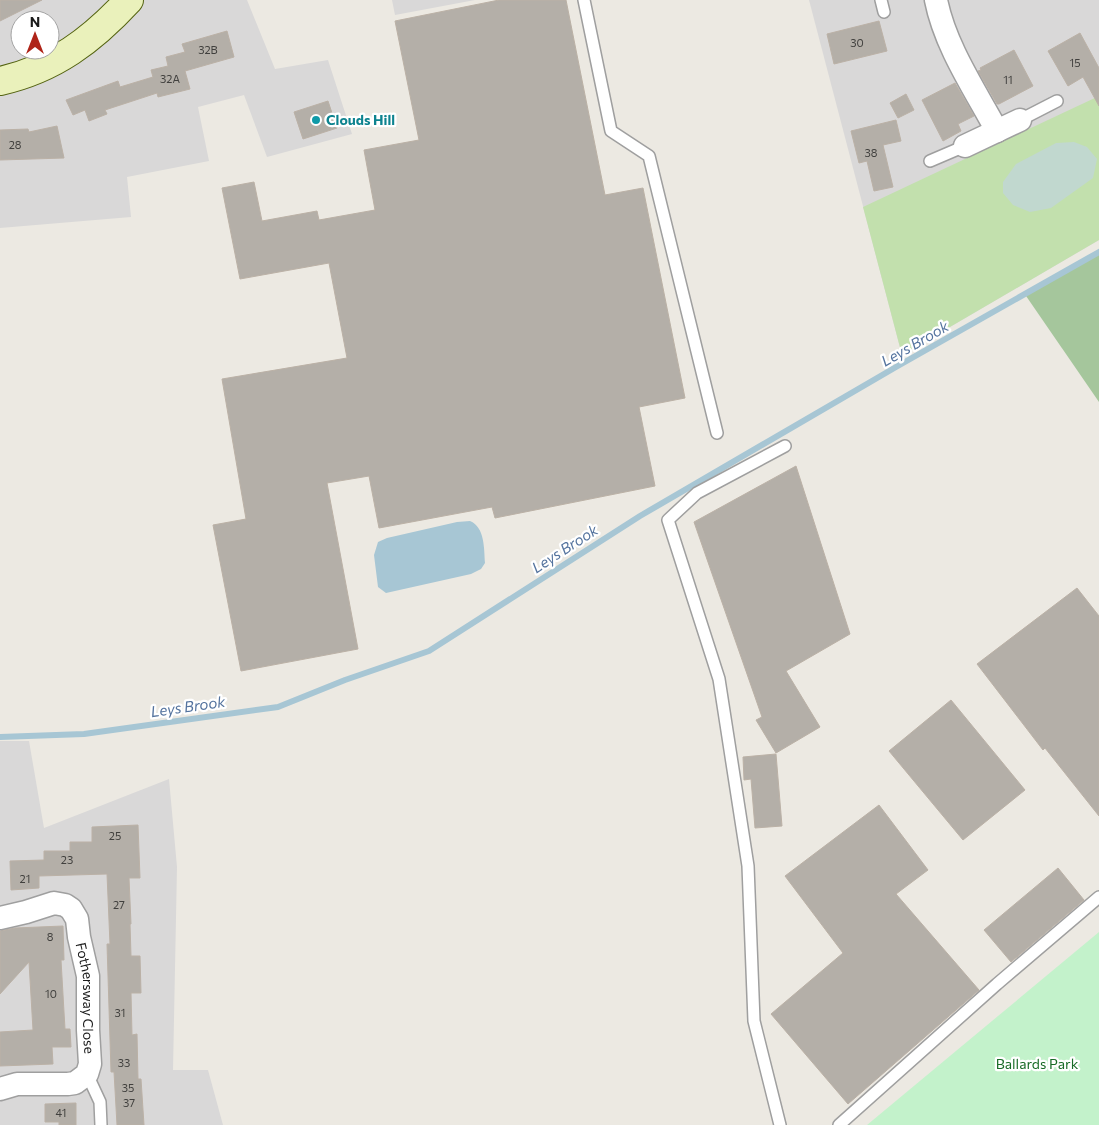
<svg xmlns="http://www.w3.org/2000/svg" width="1099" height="1125" font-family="Commissioner,sans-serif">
  <rect width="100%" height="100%" fill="#ece9e2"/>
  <g fill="#d9d8d8" fill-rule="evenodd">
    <path d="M 0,0 L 247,0 L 275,69 L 328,60 L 352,134 L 267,157 L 244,95 L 198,107 L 209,161 L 127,177 L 131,217 L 0,228 ZM 20,20 L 50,20 L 50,50 L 20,50 Z"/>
    <path d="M 392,0 L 475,0 L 395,15 Z"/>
    <path d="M 809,0 L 1099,0 L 1099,240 L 902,355 Z"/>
    <path d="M 0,741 L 29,741 L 44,828 L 169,779 L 177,867 L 173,1070 L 208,1070 L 223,1125 L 0,1125 Z"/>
  </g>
  <path fill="#c2e0ad" d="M 1099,96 L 1099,240 L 902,355 L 863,207 Z"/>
  <path fill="#a5c69c" d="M 1099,252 L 1099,402 L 1024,293 Z"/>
  <path fill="#c1d8cf" d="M 1074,142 L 1087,147 L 1097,159 L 1093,178 L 1051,208 L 1030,212 L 1013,205 L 1003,193 L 1003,182 L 1016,164 L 1056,143 Z"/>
  <path fill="#c3f2cb" d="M 1099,932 L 1099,1125 L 867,1125 Z"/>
  <path fill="#a7c6d4" d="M 470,521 C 485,527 484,549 485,563 L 481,569 L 471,574 L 386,593 L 378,587 L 374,555 L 378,542 L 387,538 L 457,522 Z"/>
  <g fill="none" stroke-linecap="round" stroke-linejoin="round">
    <path stroke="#a7c6d4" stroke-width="6" d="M 0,737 L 84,734 L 278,707 L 345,680 L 429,651 L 640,516 L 896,367 L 1099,252"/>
  </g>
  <g fill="#b4afa8" stroke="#bbb1a6">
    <path d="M 0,0 L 42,0 L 0,21 Z"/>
    <path d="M 499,0 L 566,0 L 605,195 L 643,188 L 685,398 L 639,407 L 655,486 L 495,518 L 492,507 L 379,528 L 369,476 L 327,483 L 358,649 L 241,671 L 213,525 L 246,519 L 222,379 L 347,358 L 329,263 L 240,279 L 222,188 L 254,182 L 262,221 L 317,211 L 319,220 L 375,210 L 364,150 L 419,140 L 395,21 Z"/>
    <path d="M 879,21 L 887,51 L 834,64 L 827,34 Z"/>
    <path d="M 227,31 L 234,57 L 185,71 L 190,89 L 158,97 L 157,93 L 105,110 L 107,114 L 89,121 L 85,110 L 73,115 L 66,100 L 118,81 L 120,87 L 153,77 L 151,70 L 168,66 L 166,57 L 185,52 L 182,44 Z"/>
    <path d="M 1080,33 L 1099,68 L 1099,106 L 1083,77 L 1068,86 L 1048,51 Z"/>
    <path d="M 1014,50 L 1033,86 L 999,104 L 997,104 L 978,71 L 981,70 L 980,68 Z"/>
    <path d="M 955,83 L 974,116 L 958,124 L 961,131 L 943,141 L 922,100 Z"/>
    <path d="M 906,94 L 914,110 L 898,118 L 890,103 Z"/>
    <path d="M 328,101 L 337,128 L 303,139 L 294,112 Z"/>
    <path d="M 896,120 L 901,141 L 883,145 L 893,187 L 874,191 L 867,161 L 859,163 L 851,131 Z"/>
    <path d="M 57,126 L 64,158 L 0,160 L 0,130 L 28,129 L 29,132 Z"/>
    <path d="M 796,466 L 850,634 L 786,671 L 820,727 L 776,753 L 756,720 L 762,717 L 694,522 Z"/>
    <path d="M 1077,588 L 1099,616 L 1099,816 L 1045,748 L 1043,750 L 977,664 Z"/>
    <path d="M 951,700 L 1025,790 L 963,840 L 889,751 Z"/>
    <path d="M 776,754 L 782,826 L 755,828 L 751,779 L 744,780 L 743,757 Z"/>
    <path d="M 879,805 L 928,870 L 896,894 L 979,990 L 848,1104 L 771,1014 L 843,953 L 785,876 Z"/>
    <path d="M 138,825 L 140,878 L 129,878 L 131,924 L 130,924 L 131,956 L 140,956 L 141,993 L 131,993 L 132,1035 L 137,1034 L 138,1079 L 141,1079 L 144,1125 L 117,1125 L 114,1072 L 111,1072 L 107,944 L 110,944 L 107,874 L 39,876 L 39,888 L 11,890 L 10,861 L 44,860 L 44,851 L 70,851 L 70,842 L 92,842 L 92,827 Z"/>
    <path d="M 1058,868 L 1084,900 L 1011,962 L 984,930 Z"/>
    <path d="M 63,926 L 64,960 L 61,960 L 65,1029 L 70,1029 L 71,1047 L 52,1047 L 53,1064 L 0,1066 L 0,1032 L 33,1030 L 29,962 L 0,994 L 0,931 L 15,928 Z"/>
    <path d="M 76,1103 L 76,1125 L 59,1125 L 59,1122 L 45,1122 L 45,1104 Z"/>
  </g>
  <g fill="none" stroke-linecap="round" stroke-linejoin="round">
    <g stroke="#9f9f9f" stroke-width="14">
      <g id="service">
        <path d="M 584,0 L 611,131 L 649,156 L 717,433"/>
        <path d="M 881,0 L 884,12"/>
        <path d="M 1020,120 L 1057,101"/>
        <path d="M 930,161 L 965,146"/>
        <path d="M 87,1074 L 100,1102 L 101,1125"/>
        <path d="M 780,1125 L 754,1021 L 748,866 L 719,679 L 668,520 L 697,493 L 785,446"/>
        <path d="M 839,1125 L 997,984 L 1099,897"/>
      </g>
    </g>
    <g stroke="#9f9f9f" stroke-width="25">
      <g id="minor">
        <path d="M 936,0 C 945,46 975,90 997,131"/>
        <path d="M 965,146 L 1020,120"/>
        <path id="s1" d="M 0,918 L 26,912 L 54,903 L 65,905 L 71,909 L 77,919 L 79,937 L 88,976 L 88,1030 L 90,1064 L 87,1074 L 75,1083 L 68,1084 L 17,1084 L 0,1089"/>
      </g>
    </g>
    <g stroke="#546311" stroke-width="30">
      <path id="secondary" d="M 0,81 C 54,69 92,40 129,0"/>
    </g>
    <use href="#service" stroke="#fff" stroke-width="11"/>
    <use href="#minor" stroke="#fff" stroke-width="22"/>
    <use href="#secondary" stroke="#eaf1bb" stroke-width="28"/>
  </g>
  <circle fill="#0f9aa8" stroke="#fff" stroke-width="2" cx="316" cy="120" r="5"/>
  <g text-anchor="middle" stroke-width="4.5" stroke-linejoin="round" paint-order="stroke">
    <g font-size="11" fill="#41403e">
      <text x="857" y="47">30</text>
      <text x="208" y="54">32B</text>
      <text x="1075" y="67">15</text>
      <text x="170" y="83">32A</text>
      <text x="1008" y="84">11</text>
      <text x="15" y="149">28</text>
      <text x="871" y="157">38</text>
      <text x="115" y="840">25</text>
      <text x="67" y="864">23</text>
      <text x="25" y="883">21</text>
      <text x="119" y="909">27</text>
      <text x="50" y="941">8</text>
      <text x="51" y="998">10</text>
      <text x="120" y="1017">31</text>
      <text x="124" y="1067">33</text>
      <text x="128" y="1092">35</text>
      <text x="129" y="1107">37</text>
      <text x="61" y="1117">41</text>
    </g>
    <g font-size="14" font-weight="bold" fill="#0d838f" stroke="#fff" text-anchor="start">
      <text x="326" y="125">Clouds Hill</text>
    </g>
    <g font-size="14" fill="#1b1b1b" stroke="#fff">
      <text dy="5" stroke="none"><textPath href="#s1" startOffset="166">Fothersway Close</textPath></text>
    </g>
    <g font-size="14" fill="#186b26" stroke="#fff">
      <text x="1037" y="1069">Ballards Park</text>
    </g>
    <g font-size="15" font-style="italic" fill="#54739e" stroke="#fff">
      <text transform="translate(915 344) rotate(-30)" y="5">Leys Brook</text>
      <text transform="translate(565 549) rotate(-33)" y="5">Leys Brook</text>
      <text transform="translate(188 707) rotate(-8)" y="5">Leys Brook</text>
    </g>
  </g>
  <g transform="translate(35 35)"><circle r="24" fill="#ffffff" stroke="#a4a4a4"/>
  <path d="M0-4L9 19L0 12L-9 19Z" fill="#af2418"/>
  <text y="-8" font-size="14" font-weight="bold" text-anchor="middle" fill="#1b1b1b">N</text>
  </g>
</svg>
